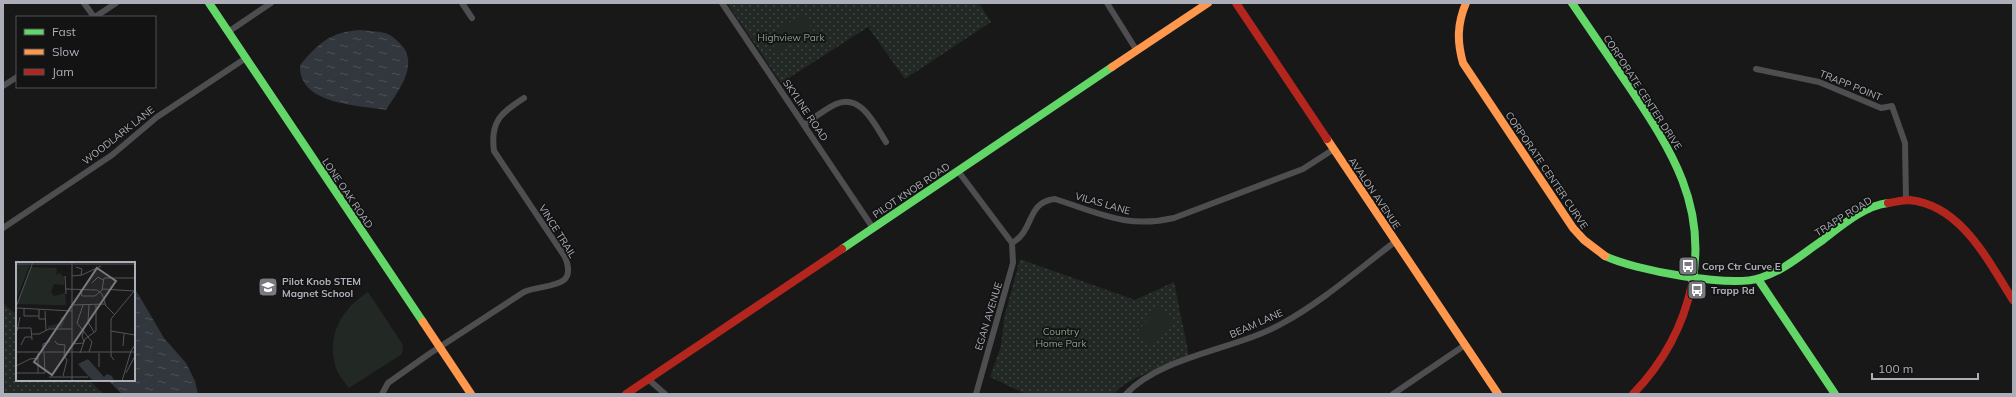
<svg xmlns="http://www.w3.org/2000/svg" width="2016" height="397" font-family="Mulish,sans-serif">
  <defs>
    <pattern id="park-dots" width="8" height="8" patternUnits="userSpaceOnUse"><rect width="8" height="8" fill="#222823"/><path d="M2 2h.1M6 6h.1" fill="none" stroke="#3f4541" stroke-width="1.8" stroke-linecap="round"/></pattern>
    <pattern id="water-ripples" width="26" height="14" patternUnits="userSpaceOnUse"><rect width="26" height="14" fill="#31373d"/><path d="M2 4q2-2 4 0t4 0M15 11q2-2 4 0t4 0" fill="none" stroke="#4c5157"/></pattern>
  </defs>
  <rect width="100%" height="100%" fill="#181819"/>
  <g fill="url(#park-dots)">
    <path d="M 727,3 L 979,3 L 991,22 L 905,79 L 868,27 L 781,83 Z"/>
    <path d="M 1020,259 L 1135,300 L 1174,282 L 1189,356 C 1170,364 1126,378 1114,394 L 1026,394 L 990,377 L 1001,346 L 1004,318 Z"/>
    <path d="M 3,303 L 17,315 L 17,380 L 89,380 L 104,394 L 3,394 Z"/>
  </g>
  <g fill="#222823">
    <path d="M 802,14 L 813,30 L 779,53 L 768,37 Z"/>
    <path d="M 368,292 L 403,345 L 402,354 L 349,388 C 345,382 338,375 336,368 C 326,335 341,310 368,292 Z"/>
    <path d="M 1160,306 L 1174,319 L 1149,347 L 1135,334 Z"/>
  </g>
  <g fill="url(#water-ripples)">
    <path d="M 360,30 C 368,31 377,31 385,33 C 392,35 399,42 404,48 C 417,69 397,92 386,110 C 359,105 298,105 300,65 C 319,43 330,32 360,30 Z"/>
    <path d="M 134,287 L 164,338 L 186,363 L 195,381 L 198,394 L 122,394 L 108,380 L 134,380 Z"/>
  </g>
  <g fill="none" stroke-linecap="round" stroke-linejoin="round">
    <g stroke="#4e4e51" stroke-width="6">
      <path d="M 84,3 L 94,17"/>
      <path d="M 462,3 L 472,18"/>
      <path d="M 722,3 L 873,228"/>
      <path d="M 1107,3 L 1137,51"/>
      <path d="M 95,17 L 116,3"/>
      <path d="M 228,32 L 271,3"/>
      <path d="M 1756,69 L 1819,82 L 1881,108 L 1892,106 L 1905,143 L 1906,200"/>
      <path d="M 3,86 L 17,77"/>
      <path d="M 804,125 C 814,118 825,109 836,104 C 861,93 875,125 886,142"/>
      <path d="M 958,171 L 1012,243"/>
      <path d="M 3,228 L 112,155 L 157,117 L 246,58"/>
      <path d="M 1012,243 C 1035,230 1026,202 1055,199 C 1099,213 1127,229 1174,218 L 1303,169 L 1334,149"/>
      <path d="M 648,379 L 665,394"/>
      <path d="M 382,394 L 388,383 L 429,354 L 524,292 C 543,283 579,291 565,257 L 494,151 C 490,121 501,113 524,98"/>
      <path d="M 976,394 L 1013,263 L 1012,243"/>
      <path d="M 1126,394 C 1163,355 1236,350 1283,323 C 1323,301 1359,269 1396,241"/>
      <path d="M 1393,394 L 1465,345"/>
    </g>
    <g stroke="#63d668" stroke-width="8">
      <path d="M 209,3 L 423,322"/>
      <path d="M 1572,3 C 1591,31 1611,60 1630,88 C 1672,151 1707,206 1692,284"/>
      <path d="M 842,249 L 1112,67"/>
      <path d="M 1605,256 C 1633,270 1731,288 1760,278 C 1783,271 1801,255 1820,242 C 1840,227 1863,206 1888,203"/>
      <path d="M 1758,279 L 1835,394"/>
    </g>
    <g stroke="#ff974d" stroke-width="8">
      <path d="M 1466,3 C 1457,24 1457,42 1463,63 L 1573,228 L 1584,240 L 1605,256"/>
      <path d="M 1112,67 L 1208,3"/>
      <path d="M 1327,139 L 1498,394"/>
      <path d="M 423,322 L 471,394"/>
    </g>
    <g stroke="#b3261e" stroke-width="8">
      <path d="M 1236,3 L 1327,139"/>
      <path d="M 1888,203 C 1895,202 1903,200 1910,200 C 1962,206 1988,261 2013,300"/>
      <path d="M 626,394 L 842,249"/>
      <path d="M 1633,394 C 1664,362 1683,327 1692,284"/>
    </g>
  </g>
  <defs>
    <g id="bus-square" transform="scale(1)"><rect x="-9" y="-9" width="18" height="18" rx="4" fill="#787a80" stroke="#131314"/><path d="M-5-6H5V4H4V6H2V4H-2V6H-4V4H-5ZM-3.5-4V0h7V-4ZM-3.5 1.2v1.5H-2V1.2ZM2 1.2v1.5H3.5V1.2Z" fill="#fff"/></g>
    <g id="school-square" transform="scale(1)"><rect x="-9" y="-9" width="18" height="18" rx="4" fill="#787a80" stroke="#131314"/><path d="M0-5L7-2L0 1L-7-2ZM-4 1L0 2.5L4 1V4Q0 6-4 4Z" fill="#fff"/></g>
  </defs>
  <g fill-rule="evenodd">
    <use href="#bus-square" x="1688" y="266"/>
    <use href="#school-square" x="268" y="287"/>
    <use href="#bus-square" x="1697" y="290"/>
  </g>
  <g text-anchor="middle" stroke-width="3.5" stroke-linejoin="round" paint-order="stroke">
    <g font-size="10" fill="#85a087" stroke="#131314">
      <text x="791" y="41">Highview Park</text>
      <text x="1061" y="335">Country<tspan x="1061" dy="12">Home Park</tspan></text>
    </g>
    <g font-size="10" fill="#acafb7" stroke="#131314">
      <text transform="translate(1851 85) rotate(22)" y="4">TRAPP POINT</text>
      <text transform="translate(1643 92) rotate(57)" y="4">CORPORATE CENTER DRIVE</text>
      <text transform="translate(806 110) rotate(56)" y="4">SKYLINE ROAD</text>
      <text transform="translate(118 135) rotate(-38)" y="4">WOODLARK LANE</text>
      <text transform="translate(1547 170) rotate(56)" y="4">CORPORATE CENTER CURVE</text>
      <text transform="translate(911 190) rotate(-34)" y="4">PILOT KNOB ROAD</text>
      <text transform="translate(348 193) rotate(56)" y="4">LONE OAK ROAD</text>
      <text transform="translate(1375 193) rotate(56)" y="4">AVALON AVENUE</text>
      <text transform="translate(1103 203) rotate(16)" y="4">VILAS LANE</text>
      <text transform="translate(1843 216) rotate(-32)" y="4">TRAPP ROAD</text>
      <text transform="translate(558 231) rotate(58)" y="4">VINCE TRAIL</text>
      <text transform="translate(988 316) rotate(-73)" y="4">EGAN AVENUE</text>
      <text transform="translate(1256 323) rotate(-24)" y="4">BEAM LANE</text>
    </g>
    <g font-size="10" font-weight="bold" fill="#acafb7" stroke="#131314" text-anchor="start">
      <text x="1702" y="270">Corp Ctr Curve E</text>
      <text x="282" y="285">Pilot Knob STEM<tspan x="282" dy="12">Magnet School</tspan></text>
      <text x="1711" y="294">Trapp Rd</text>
    </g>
  </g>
  <g transform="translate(16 262)">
    <rect width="119" height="119" fill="#181819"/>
    <path d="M 15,5 L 40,6 L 31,33 L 40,37 L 40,43 L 1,42 Z" fill="#222823"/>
    <path d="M 28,7 L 41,7 L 40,13 L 43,11 L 48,15 L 48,23 L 38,22 L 35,30 L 38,34 L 49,31 L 50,43 L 37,43 L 37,39 L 30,37 L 28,31 L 31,28 L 34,14 L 28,12 Z" fill="#222823"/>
    <path d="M 0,0 L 15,0 L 0,38 ZM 44,55 L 50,55 L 46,66 L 32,67 L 32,64 L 44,61 Z" fill="#222823"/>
    <path d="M 72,97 L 88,115 L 91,112 L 96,114 L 98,119 L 78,119 L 73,115 L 62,102 Z" fill="#31373d"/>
    <path fill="none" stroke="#535458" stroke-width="1" d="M 0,2 L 119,2M 60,5 L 66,7 L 65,13M 49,14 L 50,32M 56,14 L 66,13 L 85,4M 76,21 L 82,15 L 87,18M 49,27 L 81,28 L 86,32 L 90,44 L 98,52M 64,27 L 66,34 L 79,34 L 86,28 L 88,16 L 119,16M 86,27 L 118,29M 56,43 L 89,42M 73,43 L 72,60 L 78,70M 0,45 L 17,0M 8,46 L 8,54 L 23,54M 23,47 L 23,57 L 29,57M 0,49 L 1,46 L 56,49M 29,49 L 30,68M 61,61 L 76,80 L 73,90M 61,61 L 67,43M 0,66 L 15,66 L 16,78M 1,69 L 4,55M 95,69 L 119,73M 16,72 L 23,72 L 33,67 L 56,67M 39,79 L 41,82 L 49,83 L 48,94 L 51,98 L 47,114M 68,80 L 66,74 L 68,68M 56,82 L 68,81M 5,83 L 9,75 L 16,75M 107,84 L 108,72M 27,89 L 27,82 L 34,79M 0,90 L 119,90M 22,91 L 22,111M 64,91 L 69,77 L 80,69 L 80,43M 98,98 L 95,94 L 95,57 L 119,28M 0,104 L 14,97 L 22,96M 83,105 L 83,91M 0,111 L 29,111 L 28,91M 110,111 L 119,94M 33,115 L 72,115M 56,119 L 56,0M 106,119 L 115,89 L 119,83"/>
    <path fill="#787a80" fill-opacity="0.15" stroke="#787a80" stroke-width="2" d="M 81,6 L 100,19 L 36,113 L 18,100 Z"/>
    <rect width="119" height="119" fill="none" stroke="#acafb7" stroke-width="2"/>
  </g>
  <rect width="2016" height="397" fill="none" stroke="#acafb7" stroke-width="8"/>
  <rect x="16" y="16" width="140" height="72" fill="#131314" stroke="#505155"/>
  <rect x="24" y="29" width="20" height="6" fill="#63d668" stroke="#505155"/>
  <text x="52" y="36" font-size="12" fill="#acafb7">Fast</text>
  <rect x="24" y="49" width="20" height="6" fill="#ff974d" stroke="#505155"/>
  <text x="52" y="56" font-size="12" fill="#acafb7">Slow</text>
  <rect x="24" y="69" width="20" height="6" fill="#b3261e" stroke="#505155"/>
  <text x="52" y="76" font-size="12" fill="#acafb7">Jam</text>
  <path d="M1872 373v6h106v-6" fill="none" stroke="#acafb7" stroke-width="2"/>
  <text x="1878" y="373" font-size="12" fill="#acafb7" stroke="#131314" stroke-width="3" paint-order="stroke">100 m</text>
</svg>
